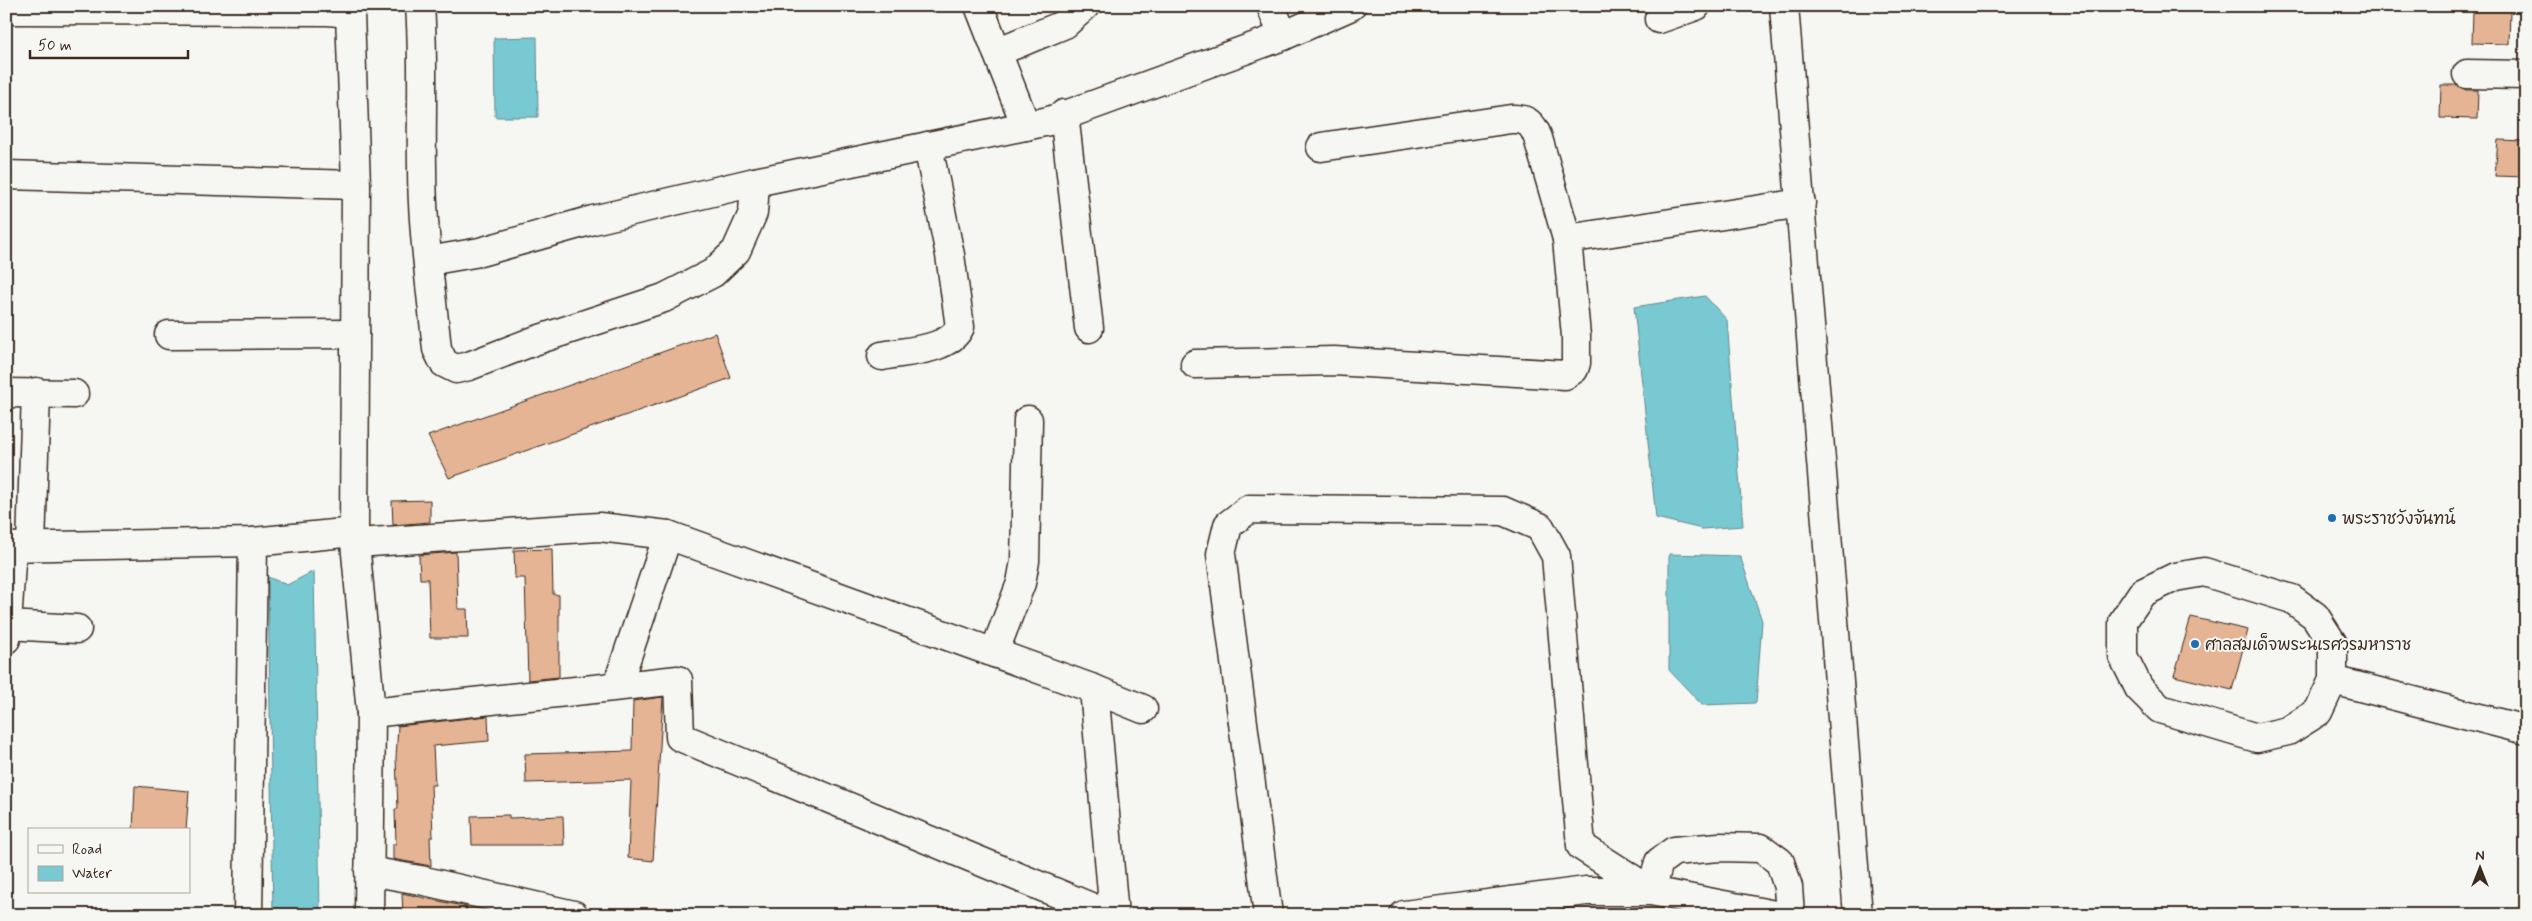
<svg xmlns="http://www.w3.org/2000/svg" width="2532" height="921" font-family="Mynerve,'Playpen Sans Thai',sans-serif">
  <rect width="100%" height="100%" fill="#f6f6f2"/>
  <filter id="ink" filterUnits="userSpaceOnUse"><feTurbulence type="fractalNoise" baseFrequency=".02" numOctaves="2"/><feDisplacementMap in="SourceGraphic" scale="10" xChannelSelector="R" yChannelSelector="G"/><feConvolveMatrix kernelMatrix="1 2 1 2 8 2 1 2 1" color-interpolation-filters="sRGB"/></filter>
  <g filter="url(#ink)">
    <g fill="#79c9d3" stroke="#60898b">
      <path d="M 537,37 L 538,117 L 495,117 L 494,38 Z"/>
      <path d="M 1705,296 L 1727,320 L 1743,526 L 1702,529 L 1656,518 L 1634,307 Z"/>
      <path d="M 1669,554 L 1740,556 L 1762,621 L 1756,703 L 1702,705 L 1669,670 Z"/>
      <path d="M 314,571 L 320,915 L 273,915 L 268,577 L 287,585 Z"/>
    </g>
    <g fill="#e4b495" stroke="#3b2a1e">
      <path d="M 2473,11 L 2510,11 L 2509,44 L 2472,43 Z"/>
      <path d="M 2441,85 L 2457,85 L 2466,90 L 2478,90 L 2477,119 L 2440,118 Z"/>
      <path d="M 2498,140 L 2526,141 L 2526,177 L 2495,176 Z"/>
      <path d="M 715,333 L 731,378 L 449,478 L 428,436 Z"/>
      <path d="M 430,500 L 430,522 L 393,525 L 392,501 Z"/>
      <path d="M 552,549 L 553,594 L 559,595 L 559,677 L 528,680 L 525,578 L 515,578 L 514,550 Z"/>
      <path d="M 456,552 L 458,609 L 467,609 L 468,638 L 430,638 L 428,579 L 420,579 L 419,555 Z"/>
      <path d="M 2191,617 L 2248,630 L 2232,690 L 2174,676 Z"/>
      <path d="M 663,697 L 653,861 L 628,858 L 631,780 L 526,783 L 525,754 L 632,751 L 633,701 Z"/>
      <path d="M 488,716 L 489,741 L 433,746 L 435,785 L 431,785 L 433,837 L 430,837 L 431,866 L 393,859 L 393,844 L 396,844 L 395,809 L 398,809 L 396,758 L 398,726 Z"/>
      <path d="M 135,786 L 189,791 L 186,830 L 133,830 Z"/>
      <path d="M 509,815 L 509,818 L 563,816 L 564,845 L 472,845 L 471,816 Z"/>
      <path d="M 402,893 L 467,907 L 465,915 L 403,915 Z"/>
    </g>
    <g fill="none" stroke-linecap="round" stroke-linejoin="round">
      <g stroke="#3b2a1e" stroke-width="31">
        <g id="minor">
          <path d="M 354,6 L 350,13 L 356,185 L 354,532 L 371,713 L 369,915"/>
          <path d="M 420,6 C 424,60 421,113 422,167 C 422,228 431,289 437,349 L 444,363 L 456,369 L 469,366 L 534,341 L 664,298 L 713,273 L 736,251 L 753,213 L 755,182"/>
          <path d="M 979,6 L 1026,126"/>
          <path d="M 1784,6 L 1858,915"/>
          <path d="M 6,10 L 328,11 L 350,13"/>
          <path d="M 1659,19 L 1696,6"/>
          <path d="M 1283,36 L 1351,6"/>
          <path d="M 997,52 L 1065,24 L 1085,6"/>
          <path d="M 2467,74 L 2526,75"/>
          <path d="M 1064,114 L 1089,328"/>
          <path d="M 1321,147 L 1511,119 C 1527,118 1533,124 1538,138 L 1567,239"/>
          <path d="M 6,175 L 356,185"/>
          <path d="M 428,261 L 480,252 L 593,220 L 755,182 L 1049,121 L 1283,36 L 1271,6"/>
          <path d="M 169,335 L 355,334"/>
          <path d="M 882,356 C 905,351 949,351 960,327 L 950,255 L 928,146"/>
          <path d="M 1195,364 L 1334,361 L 1565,375 L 1574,369 L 1576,363 L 1576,336 L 1567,239 L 1801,203"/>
          <path d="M 6,393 L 74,394"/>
          <path d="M 356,543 L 599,527 L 668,535 L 1094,689 L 1143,709"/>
          <path d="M 31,546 L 36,392"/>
          <path d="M 6,547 L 253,542 L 354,532"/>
          <path d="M 2204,572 L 2292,599 L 2315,616 L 2333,644 L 2333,680 L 2318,712 L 2288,731 L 2257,738 L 2160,709 L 2139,688 L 2123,656 L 2123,621 L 2142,593 L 2175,577 Z"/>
          <path d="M 8,625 L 77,629"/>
          <path d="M 6,639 L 12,547"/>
          <path d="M 994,653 L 1021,583 L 1025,561 L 1028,420"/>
          <path d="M 2333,680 L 2526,730"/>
          <path d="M 617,686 L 668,535"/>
          <path d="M 1094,689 L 1114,915"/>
          <path d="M 371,713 L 678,680 L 680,737 L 1110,915"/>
          <path d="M 369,871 L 420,880 L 574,915"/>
          <path d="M 248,915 L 253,542"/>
          <path d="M 1268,915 L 1221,554 L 1228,525 L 1249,509 L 1503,511 L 1540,527 L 1556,556 L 1581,846 L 1651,891 L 1659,862 L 1674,851 L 1719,847 L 1761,848 L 1780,862 L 1788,887 L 1790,915"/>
          <path d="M 1404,915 L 1586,891 L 1651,891 L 1775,915"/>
        </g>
      </g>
      <use href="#minor" stroke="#f6f6f2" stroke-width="28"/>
    </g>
  </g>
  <g fill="#1f6fb2" stroke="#f6f6f2" stroke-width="2">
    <circle cx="2332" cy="518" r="5"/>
    <circle cx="2195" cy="644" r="5"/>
  </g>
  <g text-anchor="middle" stroke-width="4" stroke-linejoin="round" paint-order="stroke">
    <g font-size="16" fill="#3b2a1e" stroke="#f6f6f2" text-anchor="start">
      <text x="2342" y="524">พระราชวังจันทน์</text>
      <text x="2205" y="650">ศาลสมเด็จพระนเรศวรมหาราช</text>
    </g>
  </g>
  <rect width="2532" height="921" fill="none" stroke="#f6f6f2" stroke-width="25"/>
  <rect x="12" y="12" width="2507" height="896" fill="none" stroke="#3b2a1e" stroke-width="2" filter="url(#ink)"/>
  <rect x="28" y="828" width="162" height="65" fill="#f6f6f2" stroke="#aba49d"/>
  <rect x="38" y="845" width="25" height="8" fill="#f6f6f2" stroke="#aba49d"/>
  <text x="72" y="854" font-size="15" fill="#3b2a1e">Road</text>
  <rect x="38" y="866" width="25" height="15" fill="#79c9d3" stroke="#aba49d"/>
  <text x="72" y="878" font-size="15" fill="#3b2a1e">Water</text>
  <g transform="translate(2480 868)" stroke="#f6f6f2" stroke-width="4" paint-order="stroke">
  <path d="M0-4L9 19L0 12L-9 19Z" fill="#3b2a1e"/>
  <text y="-8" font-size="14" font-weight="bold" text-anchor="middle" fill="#3b2a1e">N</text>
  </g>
  <path d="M30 50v8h158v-8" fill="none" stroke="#3b2a1e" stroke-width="2.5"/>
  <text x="38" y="50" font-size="15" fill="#3b2a1e" stroke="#f6f6f2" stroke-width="4" paint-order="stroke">50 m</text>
</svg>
